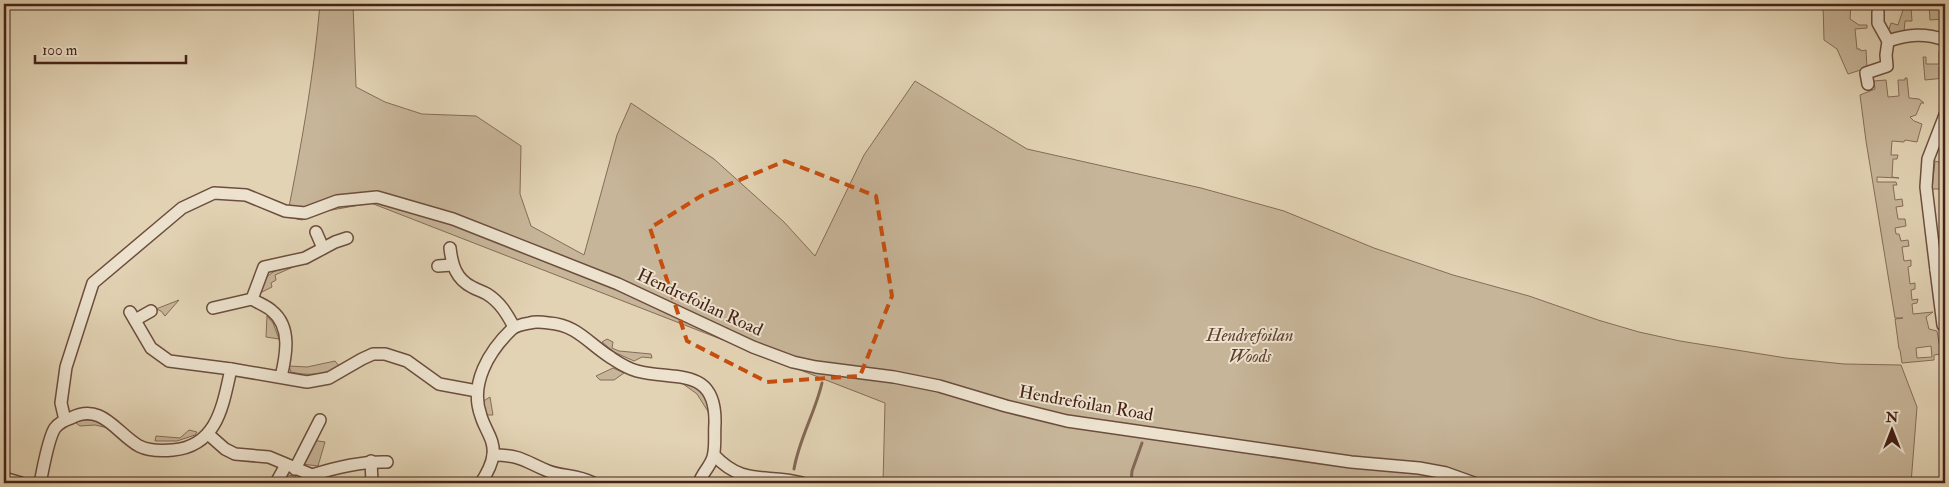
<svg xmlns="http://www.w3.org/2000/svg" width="1949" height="487" font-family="'IM FELL Double Pica',serif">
  <rect width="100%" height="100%" fill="#e2d3b4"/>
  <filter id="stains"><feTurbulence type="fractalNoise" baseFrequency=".004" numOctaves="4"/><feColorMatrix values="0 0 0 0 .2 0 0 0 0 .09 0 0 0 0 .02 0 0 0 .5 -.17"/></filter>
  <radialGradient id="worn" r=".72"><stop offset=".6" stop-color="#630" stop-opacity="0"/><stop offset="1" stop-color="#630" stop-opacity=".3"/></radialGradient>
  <g fill="#c7b599" stroke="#866c58" fill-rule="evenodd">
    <path d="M 320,4 L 353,4 L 356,87 L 385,102 L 422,114 L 476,116 L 521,146 L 520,194 L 531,226 L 584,255 L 617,135 L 631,103 L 714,159 L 784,222 L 815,256 L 864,155 L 915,81 L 1027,149 L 1201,188 L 1284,211 L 1374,248 L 1453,275 L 1529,296 L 1598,320 L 1639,332 L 1680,341 L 1786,358 L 1844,364 L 1901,365 L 1917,407 L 1911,483 L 883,483 L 885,403 L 371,203 L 326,211 L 302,220 L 287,217 C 301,147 314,75 320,4 Z"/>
    <path d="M 1823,4 L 1851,4 L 1850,19 L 1859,25 L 1867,25 L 1867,28 L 1855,29 L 1857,49 L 1860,49 L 1861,51 L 1866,50 L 1867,68 L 1848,74 L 1837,49 L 1824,40 Z"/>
    <path d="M 1893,4 L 1944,4 L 1938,6 L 1942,19 L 1930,20 L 1929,5 L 1911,7 L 1912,21 L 1905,21 L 1904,32 L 1892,34 L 1888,32 L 1891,23 L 1898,25 L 1903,10 L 1892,6 Z"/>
    <path d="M 1939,51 L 1945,51 L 1945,73 L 1945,66 L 1939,67 L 1939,77 L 1945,76 L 1945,78 L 1925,80 L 1923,57 L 1926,57 L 1926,64 L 1939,64 Z"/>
    <path d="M 1905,78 L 1907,78 L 1909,98 L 1919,99 L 1924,103 L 1921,103 L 1916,115 L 1910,117 L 1914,121 L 1922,124 L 1917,142 L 1905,140 L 1904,142 L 1892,141 L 1891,155 L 1898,155 L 1897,159 L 1893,159 L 1892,177 L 1899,178 L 1877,177 L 1877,182 L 1896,182 L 1897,185 L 1893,185 L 1895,200 L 1902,199 L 1903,206 L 1896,207 L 1898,219 L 1905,219 L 1906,226 L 1895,228 L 1896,234 L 1899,234 L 1901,241 L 1908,240 L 1909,246 L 1902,247 L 1904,261 L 1911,260 L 1911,266 L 1908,267 L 1910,284 L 1915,283 L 1915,289 L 1911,290 L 1912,300 L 1918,299 L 1917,303 L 1912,304 L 1913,314 L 1933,312 L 1926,317 L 1929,329 L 1937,331 L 1941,354 L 1934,355 L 1934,360 L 1902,363 L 1900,350 L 1899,349 L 1895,319 L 1903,318 L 1895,318 L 1866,141 L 1860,95 L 1875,89 L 1874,81 L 1886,80 L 1888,97 L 1899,96 L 1898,80 L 1905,80 ZM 1931,346 L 1932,357 L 1917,358 L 1916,348 Z"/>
    <path d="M 1935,161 L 1945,164 L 1945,175 L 1941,189 L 1932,189 Z"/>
    <path d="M 286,267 L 293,267 L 275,275 L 276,280 L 271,283 L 272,287 L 260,293 C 263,277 271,271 286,267 Z"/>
    <path d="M 179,300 L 165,316 L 161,311 L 156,309 Z"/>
    <path d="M 267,316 L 273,323 L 279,339 L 266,337 Z"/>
    <path d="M 607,339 L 613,342 L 612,348 L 619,351 L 651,354 L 652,358 L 642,357 L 634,361 L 614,352 L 602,342 Z"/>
    <path d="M 335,361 L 340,367 C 323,375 309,376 291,372 L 289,366 L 307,367 Z"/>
    <path d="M 613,368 L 624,373 L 614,380 L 600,380 L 596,376 Z"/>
    <path d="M 679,381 C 698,388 709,389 709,413 L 697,394 Z"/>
    <path d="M 490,397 L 493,415 L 488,415 L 485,414 L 482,402 Z"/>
    <path d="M 81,420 C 92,420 101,421 108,428 L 95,425 L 80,426 L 76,423 Z"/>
    <path d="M 189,430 L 197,432 L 195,435 L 177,441 L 155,441 L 156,436 L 180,438 Z"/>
    <path d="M 312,440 L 325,442 L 318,466 L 302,464 Z"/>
    <path d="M 287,475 L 295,476 L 303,483 L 281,483 Z"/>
  </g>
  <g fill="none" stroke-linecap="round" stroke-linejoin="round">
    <g stroke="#846854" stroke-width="3">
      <path d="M 794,469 C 799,439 815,413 822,383"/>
      <path d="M 1131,483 L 1132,471 L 1142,443"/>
    </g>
    <g stroke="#6d4e3e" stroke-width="14">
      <g id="street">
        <path d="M 1888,41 C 1909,34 1925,33 1945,40"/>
        <path d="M 1868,84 L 1866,73 L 1887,66 L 1886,55 L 1888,41 L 1878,23 L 1878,12"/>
        <path d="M 1945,115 L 1928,159 L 1926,187 L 1936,270 L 1945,269"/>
        <path d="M 316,232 L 323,248"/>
        <path d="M 450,248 C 452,265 456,279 472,287 C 477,290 482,291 487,294 C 500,302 507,314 514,327"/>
        <path d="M 438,266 L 452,265"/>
        <path d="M 1936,270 L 1943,325"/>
        <path d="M 252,299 L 264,267 L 305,258 L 335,242 L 347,238"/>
        <path d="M 213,308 L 252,299 C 258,303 267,306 272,311 C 292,327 286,356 281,377"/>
        <path d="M 130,312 L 151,348 L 169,361 L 231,369 L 307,382 L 329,378 L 362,359 L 373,354 L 385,354 L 407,361 L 439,384 L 477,391"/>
        <path d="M 135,320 L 151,311"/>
        <path d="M 65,420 L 61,403 L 66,367 L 93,283 L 182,208 L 214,193 L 246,195 L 285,211 L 305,213 L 337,201 L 377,197 L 453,219 L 618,284 L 753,347 L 793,362 L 816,367 L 894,377 L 939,386 L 1006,406 L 1067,421 L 1351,462 L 1419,468 L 1446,473 L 1474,483"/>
        <path d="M 208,434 L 225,449 L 235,454 L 269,457 L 312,475 C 337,467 361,461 387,462"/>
        <path d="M 493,455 C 521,455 524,461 548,471 C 563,477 576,474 593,483"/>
        <path d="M 714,455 C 744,487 766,473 802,483"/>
        <path d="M 371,461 L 372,482"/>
        <path d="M 295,469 L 320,420"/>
        <path d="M 4,478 L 21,483"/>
        <path d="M 40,483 C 43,470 48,438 55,428 C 59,423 65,420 71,418 C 102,402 116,433 139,446 C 149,451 162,451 173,450 C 218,446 223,404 231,369"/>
        <path d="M 276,483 L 286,465"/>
        <path d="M 481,483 C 486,475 492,465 493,455 C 495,440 485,430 481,416 C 469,384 489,351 512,329 C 517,325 524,324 530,323 C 536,321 542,322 549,323 C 577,325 588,343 610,357 C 619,363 626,368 637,371 C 675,381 716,366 715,423 C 714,434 716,447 713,457 C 710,467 702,473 699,483"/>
      </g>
    </g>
    <use href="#street" stroke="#ece2ce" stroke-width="11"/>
  </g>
  <path fill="none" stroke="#c84e0e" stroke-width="4" stroke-dasharray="10 6" stroke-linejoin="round" d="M 785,161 L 876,196 L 892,296 L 860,376 L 767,382 L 687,341 L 650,228 L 701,196 Z"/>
  <g text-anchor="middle" stroke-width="4" stroke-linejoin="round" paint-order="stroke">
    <g font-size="18" fill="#462216" stroke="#ece2ce">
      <text transform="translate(700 302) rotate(25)" y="6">Hendrefoilan Road</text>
      <text transform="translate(1086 403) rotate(10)" y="6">Hendrefoilan Road</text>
    </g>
    <g font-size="18" font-style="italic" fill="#603f30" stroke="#ece2ce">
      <text x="1250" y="341">Hendrefoilan<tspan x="1250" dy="21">Woods</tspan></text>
    </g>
  </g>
  <rect width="1949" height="487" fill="none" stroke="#e2d3b4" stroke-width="20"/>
  <rect x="5" y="5" width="1939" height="477" fill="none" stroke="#462216" stroke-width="2.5"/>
  <rect x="10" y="10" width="1929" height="467" fill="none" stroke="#462216"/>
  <g transform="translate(1892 430)" stroke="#ece2ce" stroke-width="4" paint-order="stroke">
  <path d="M0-4L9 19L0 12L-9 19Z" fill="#462216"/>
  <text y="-8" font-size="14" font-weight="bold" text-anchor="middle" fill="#462216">N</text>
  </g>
  <path d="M35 55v8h151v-8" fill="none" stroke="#462216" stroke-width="2.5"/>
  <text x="42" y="55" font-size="15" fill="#462216" stroke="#ece2ce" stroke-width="4" paint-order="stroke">100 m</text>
  <rect width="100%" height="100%" filter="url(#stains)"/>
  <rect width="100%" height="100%" fill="url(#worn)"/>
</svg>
